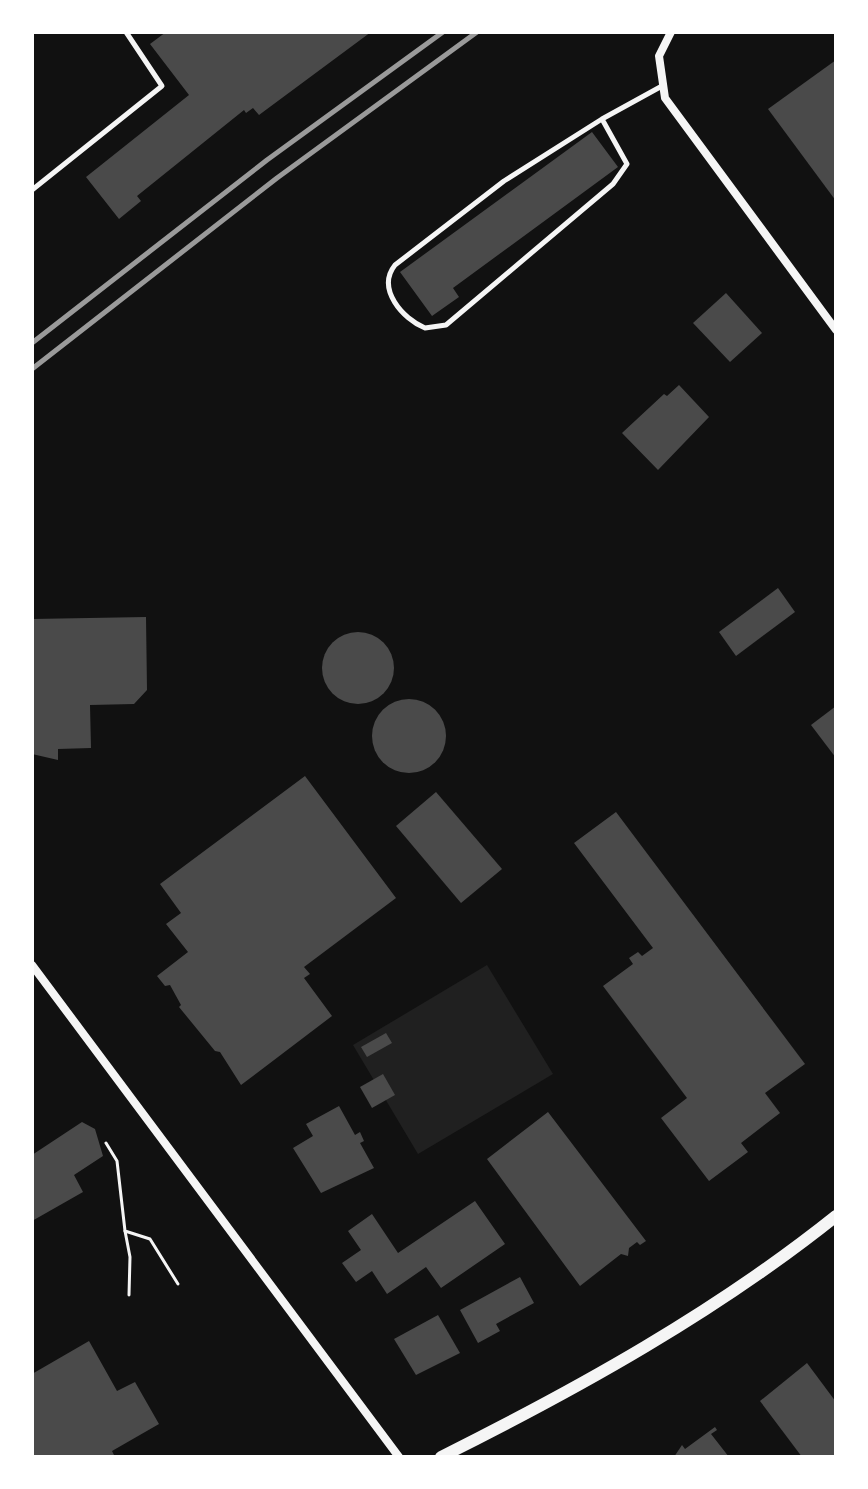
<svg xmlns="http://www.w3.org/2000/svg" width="868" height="1489" font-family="'DejaVu Sans',sans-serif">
  <rect width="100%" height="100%" fill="#111"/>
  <path fill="#202020" d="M 487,965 L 553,1074 L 418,1154 L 353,1045 Z"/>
  <g fill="#4a4a4a">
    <path d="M 166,32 L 371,32 L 259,115 L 253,108 L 246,113 L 244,110 L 137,196 L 141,201 L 119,219 L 86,177 L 189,95 L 150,44 Z"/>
    <path d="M 836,60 L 836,201 L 768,109 Z"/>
    <path d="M 592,132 L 618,167 L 453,288 L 459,297 L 432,316 L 400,272 Z"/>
    <path d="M 726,293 L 762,333 L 730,362 L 693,323 Z"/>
    <path d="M 679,385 L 709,417 L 658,470 L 622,433 L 664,394 L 667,396 Z"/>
    <path d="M 778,588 L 795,612 L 736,656 L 719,632 Z"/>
    <path d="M 146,617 L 147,690 L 134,704 L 90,705 L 91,748 L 58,749 L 58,760 L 32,754 L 32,619 Z"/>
    <circle cx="358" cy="668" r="36"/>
    <circle cx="409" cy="736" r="37"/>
    <path d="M 836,706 L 836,758 L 811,725 Z"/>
    <path d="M 305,776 L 396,898 L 304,967 L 310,974 L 304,978 L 332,1016 L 241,1085 L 220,1052 L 215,1051 L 179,1007 L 181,1005 L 170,985 L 165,986 L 157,976 L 188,952 L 166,924 L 181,913 L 160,884 Z"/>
    <path d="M 436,792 L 502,869 L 461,903 L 396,826 Z"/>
    <path d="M 616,812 L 805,1064 L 765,1093 L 780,1113 L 741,1143 L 748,1152 L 709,1181 L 661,1118 L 687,1098 L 603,986 L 633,964 L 629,958 L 638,952 L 642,956 L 653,948 L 574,843 Z"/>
    <path d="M 386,1033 L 392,1043 L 367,1057 L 361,1047 Z"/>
    <path d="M 383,1074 L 395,1095 L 372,1108 L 360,1087 Z"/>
    <path d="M 339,1106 L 355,1135 L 360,1132 L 364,1141 L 360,1143 L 374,1168 L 321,1193 L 293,1148 L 313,1136 L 306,1124 Z"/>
    <path d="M 548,1112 L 646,1241 L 640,1245 L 637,1242 L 629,1248 L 628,1256 L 621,1254 L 580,1286 L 487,1159 Z"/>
    <path d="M 82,1122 L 95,1129 L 103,1156 L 74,1175 L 83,1192 L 32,1221 L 32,1155 Z"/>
    <path d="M 475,1201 L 505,1244 L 441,1288 L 426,1267 L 387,1294 L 372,1271 L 356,1282 L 342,1263 L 361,1250 L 348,1231 L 372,1214 L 398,1253 Z"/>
    <path d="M 520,1277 L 534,1303 L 496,1324 L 500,1331 L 478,1343 L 460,1310 Z"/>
    <path d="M 438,1315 L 460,1353 L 416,1375 L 394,1339 Z"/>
    <path d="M 89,1341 L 117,1391 L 135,1382 L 159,1424 L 112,1451 L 115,1457 L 32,1457 L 32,1374 Z"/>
    <path d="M 807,1363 L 836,1402 L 834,1457 L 802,1457 L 760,1401 Z"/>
    <path d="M 715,1427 L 717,1430 L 711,1434 L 729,1457 L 674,1457 L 682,1445 L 685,1449 Z"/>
  </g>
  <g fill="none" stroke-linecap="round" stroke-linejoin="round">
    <g stroke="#f5f5f5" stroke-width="3">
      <path d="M 106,1143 L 117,1161 L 125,1231 L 150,1239 L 178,1284"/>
      <path d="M 125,1231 L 130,1257 L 129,1295"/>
    </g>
    <g stroke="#f5f5f5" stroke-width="5">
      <path d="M 602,119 L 504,181 L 395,265 C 376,289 403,319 425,328 L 446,325 L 613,184 L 627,164 L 602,119 L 662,86"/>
      <path d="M 32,190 L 162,86 L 126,32"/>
    </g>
    <g stroke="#f5f5f5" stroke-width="8">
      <path d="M 671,32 L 659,56 L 665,98 L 836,330"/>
      <path d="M 32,965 L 399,1457"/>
    </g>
    <path stroke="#f5f5f5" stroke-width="12" d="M 441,1457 C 579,1388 716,1312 836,1216"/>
    <g stroke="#9a9a9a" stroke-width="5">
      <path d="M 32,343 L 267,160 L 443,32"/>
      <path d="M 32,369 L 277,178 L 477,32"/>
    </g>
  </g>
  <rect width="868" height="1489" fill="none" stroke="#ffffff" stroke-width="68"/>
</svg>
